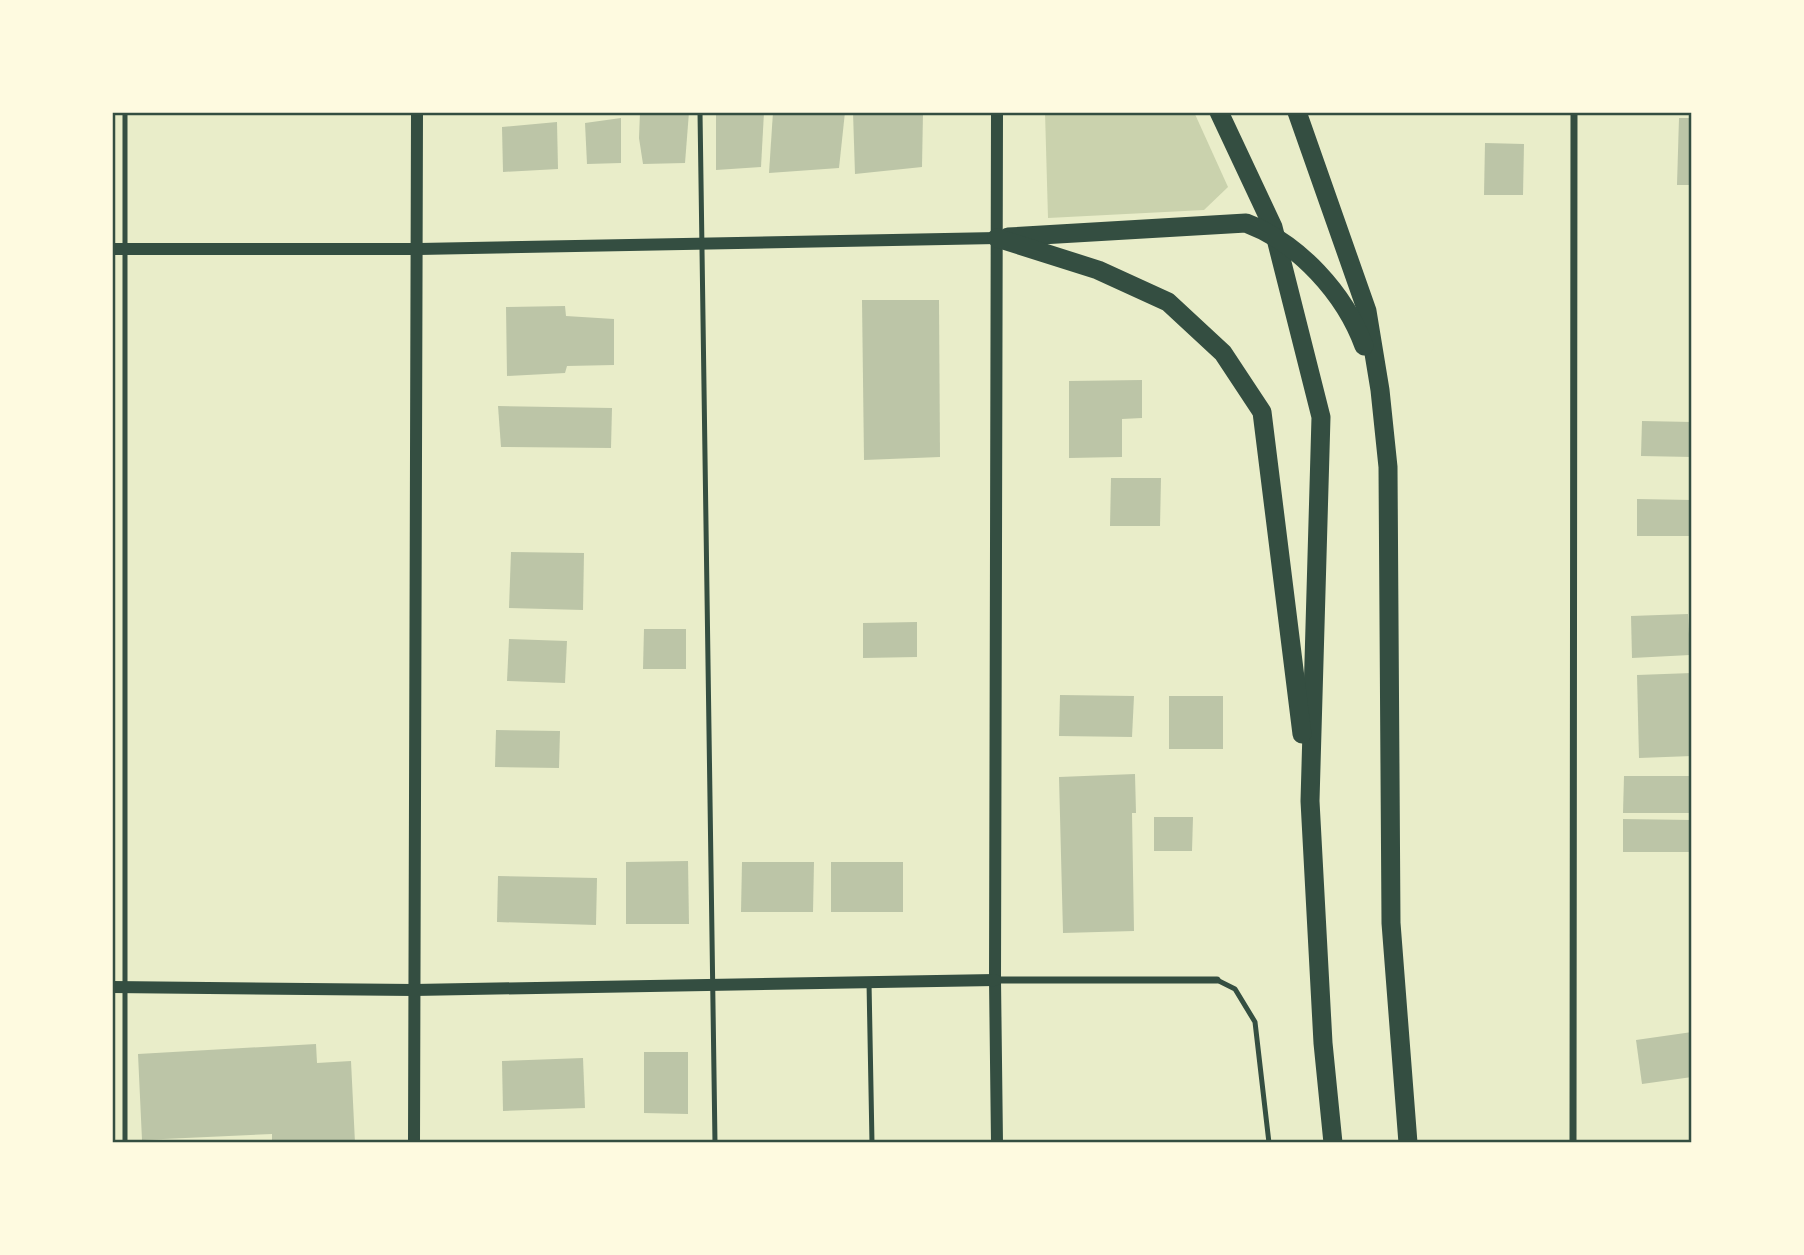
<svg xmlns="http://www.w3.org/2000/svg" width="1804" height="1255" font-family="Literata,serif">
  <rect width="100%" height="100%" fill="#e9edc9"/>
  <path fill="#cad2ad" d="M 1045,112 L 1194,112 L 1228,187 L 1204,210 L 1048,218 Z"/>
  <g fill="#bcc5a7">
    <path d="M 640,112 L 689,112 L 685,163 L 643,164 L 639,138 Z"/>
    <path d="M 716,112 L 764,112 L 761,167 L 716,170 Z"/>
    <path d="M 773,112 L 845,112 L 839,168 L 769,173 Z"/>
    <path d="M 853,112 L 923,112 L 922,167 L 855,174 Z"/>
    <path d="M 621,118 L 621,163 L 587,164 L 585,123 Z"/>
    <path d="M 1679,118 L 1692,118 L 1692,185 L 1677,185 Z"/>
    <path d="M 557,122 L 558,169 L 503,172 L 502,127 Z"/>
    <path d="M 1485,143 L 1524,144 L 1523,195 L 1484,195 Z"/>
    <path d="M 862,300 L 939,300 L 940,457 L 864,460 Z"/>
    <path d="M 565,306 L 566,316 L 614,319 L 614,365 L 567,366 L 565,373 L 507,376 L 506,307 Z"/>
    <path d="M 1142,380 L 1142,418 L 1122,419 L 1122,457 L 1069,458 L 1069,381 Z"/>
    <path d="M 498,406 L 612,408 L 611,448 L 501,447 Z"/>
    <path d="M 1642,421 L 1692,422 L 1692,457 L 1641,456 Z"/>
    <path d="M 1111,478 L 1161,478 L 1160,526 L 1110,526 Z"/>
    <path d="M 1637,499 L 1692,500 L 1692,536 L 1637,536 Z"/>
    <path d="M 511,552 L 584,553 L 583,610 L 509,608 Z"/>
    <path d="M 1688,614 L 1690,655 L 1632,658 L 1631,616 Z"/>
    <path d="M 917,622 L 917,657 L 863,658 L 863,623 Z"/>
    <path d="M 644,629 L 686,629 L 686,669 L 643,669 Z"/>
    <path d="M 509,639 L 567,641 L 565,683 L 507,681 Z"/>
    <path d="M 1692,673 L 1692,756 L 1639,758 L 1637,675 Z"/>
    <path d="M 1060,695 L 1134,696 L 1132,737 L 1059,736 Z"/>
    <rect x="1169" y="696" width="54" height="53"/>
    <path d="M 496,730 L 560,731 L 559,768 L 495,767 Z"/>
    <path d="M 1135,774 L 1136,813 L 1132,813 L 1134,931 L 1063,933 L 1059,777 Z"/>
    <path d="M 1624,776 L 1692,776 L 1692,813 L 1623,813 Z"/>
    <path d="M 1154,817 L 1193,817 L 1192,851 L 1154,851 Z"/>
    <path d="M 1623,819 L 1692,820 L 1692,852 L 1623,852 Z"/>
    <path d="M 688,861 L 689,924 L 626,924 L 626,862 Z"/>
    <path d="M 742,862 L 814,862 L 813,912 L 741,912 Z"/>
    <rect x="831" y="862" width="72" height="50"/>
    <path d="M 498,876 L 597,878 L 596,925 L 497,922 Z"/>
    <path d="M 1692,1032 L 1692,1077 L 1642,1084 L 1636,1040 Z"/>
    <path d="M 316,1044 L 317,1063 L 351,1061 L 355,1143 L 272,1143 L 272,1134 L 142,1140 L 138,1054 Z"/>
    <path d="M 644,1052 L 688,1052 L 688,1114 L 644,1113 Z"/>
    <path d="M 583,1058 L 585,1108 L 503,1111 L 502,1061 Z"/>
  </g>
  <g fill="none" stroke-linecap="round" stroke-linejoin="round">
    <g stroke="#344e41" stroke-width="5">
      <path d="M 700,112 L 715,1143"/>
      <path d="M 1217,980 L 1235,989 L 1255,1022 L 1269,1143"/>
      <path d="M 869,982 L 872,1143"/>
      <path d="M 125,1143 L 125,112"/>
    </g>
    <g stroke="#344e41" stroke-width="7">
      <path d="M 995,980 L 1217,980"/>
      <path d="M 1573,1143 L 1574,112"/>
    </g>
    <g stroke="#344e41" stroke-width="12">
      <path d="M 997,112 L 995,980 L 997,1143"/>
      <path d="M 112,249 L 419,249 L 997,238"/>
      <path d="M 112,987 L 414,990 L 995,980"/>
      <path d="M 414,1143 L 417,112"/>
    </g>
    <g stroke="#344e41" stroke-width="19">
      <path d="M 1219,112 L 1273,227 L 1321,417 L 1310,801 L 1323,1043 L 1333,1143"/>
      <path d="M 1297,112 L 1367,311 L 1380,390 L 1388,467 L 1391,923 L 1408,1143"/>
      <path d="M 1008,237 L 1246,223 C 1299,243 1345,294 1364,346"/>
      <path d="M 997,238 L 1098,270 L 1168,302 L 1223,353 L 1262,412 L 1302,734"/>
    </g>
  </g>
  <rect width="1804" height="1255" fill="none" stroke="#fefae0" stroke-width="228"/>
  <rect x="114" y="114" width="1576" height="1027" fill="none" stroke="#344e41" stroke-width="2.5"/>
</svg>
